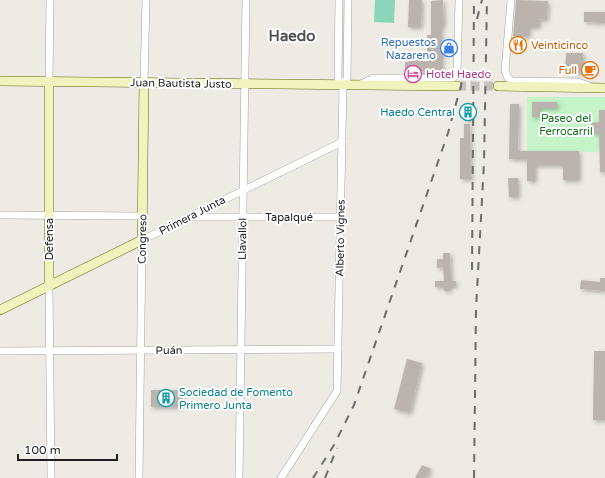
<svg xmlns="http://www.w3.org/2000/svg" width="605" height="478" font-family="'Varela Round',sans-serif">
  <defs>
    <filter id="shadow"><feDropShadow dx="2" dy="2" stdDeviation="2" flood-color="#0004"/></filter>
  </defs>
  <rect width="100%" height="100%" fill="#eeebe5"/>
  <g fill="#c6f4c9">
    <path d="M 341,0 L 345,0 L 343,78 L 341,78 Z"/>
    <path d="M 527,97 L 605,97 L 605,110 L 599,111 L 599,152 L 527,151 Z"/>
  </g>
  <path fill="#8bd5b8" d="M 375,0 L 395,0 L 394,23 L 374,22 Z"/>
  <g fill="#bbb4ae" filter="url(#shadow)">
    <path d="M 409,0 L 422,0 L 421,27 L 408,27 Z"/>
    <path d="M 443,0 L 444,26 L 441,26 L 441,43 L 449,43 L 448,51 L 442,52 L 442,73 L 413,71 L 413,73 L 405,73 L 405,62 L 409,62 L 409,60 L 427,61 L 427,35 L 431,35 L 431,1 Z"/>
    <path d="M 516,0 L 548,1 L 547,20 L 539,19 L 539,27 L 529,27 L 529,36 L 513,36 Z"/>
    <path d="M 584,12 L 605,12 L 605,23 L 584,22 Z"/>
    <path d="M 566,53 L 583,53 L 583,73 L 565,73 Z"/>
    <path d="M 532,102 L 557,102 L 557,108 L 539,108 L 539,117 L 532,117 Z"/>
    <rect x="465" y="104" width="6" height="16"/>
    <path d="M 510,104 L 519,104 L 518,151 L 579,151 L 579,180 L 563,180 L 563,165 L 535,165 L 535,181 L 527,181 L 527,159 L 509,159 Z"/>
    <path d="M 599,110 L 605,110 L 605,172 L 600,172 L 599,133 L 591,133 L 591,123 L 599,122 Z"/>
    <path d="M 464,124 L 470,124 L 471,179 L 460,179 L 460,138 L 464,138 Z"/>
    <path d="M 508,178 L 518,178 L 518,197 L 509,197 Z"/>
    <path d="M 443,253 L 450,253 L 451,281 L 456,281 L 456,286 L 450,286 L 450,291 L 444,291 L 444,287 L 435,287 L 435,281 L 444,281 L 443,267 L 437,268 L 437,259 L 443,259 Z"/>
    <path d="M 600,278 L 605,278 L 605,291 L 580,289 L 581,280 L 600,282 Z"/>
    <path d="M 594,351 L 605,351 L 605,420 L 593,420 Z"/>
    <path d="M 407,359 L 422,363 L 410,413 L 394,409 Z"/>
    <path d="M 151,390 L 182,390 L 181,407 L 151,407 Z"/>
    <path d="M 422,465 L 431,469 L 426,478 L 415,478 Z"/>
  </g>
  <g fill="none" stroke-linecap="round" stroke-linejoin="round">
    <path stroke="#c4c2bd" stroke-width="9" stroke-dasharray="9 4.5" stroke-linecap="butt" d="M 457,86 L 498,86"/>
    <g stroke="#a2a2a2" stroke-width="8">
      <g id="street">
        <path d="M 339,0 L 338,79 L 343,84"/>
        <path d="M 511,0 L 505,71 L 508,78 L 512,81 L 578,82 L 589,86"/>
        <path d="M 49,82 L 50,0"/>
        <path d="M 144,82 L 146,0"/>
        <path d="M 361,84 L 374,78 L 453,78 L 457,72 L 459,0"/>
        <path d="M 0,215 L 142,216"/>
        <path d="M 192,217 L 341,217"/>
        <path d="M 49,286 L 51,478"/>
        <path d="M 0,351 L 338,349"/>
        <path d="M 139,478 L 142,240 L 342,142"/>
        <path d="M 239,478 L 246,0"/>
        <path d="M 281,478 L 337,391 L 343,84 L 347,79 L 348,0"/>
      </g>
    </g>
    <g stroke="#626a10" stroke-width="10">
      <g id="secondary">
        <path d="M 0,81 L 457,86"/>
        <path d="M 49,82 L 49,286"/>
        <path d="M 498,86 L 605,88"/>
        <path d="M 0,310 L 142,240 L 144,82"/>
      </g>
    </g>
    <use href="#street" stroke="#fff" stroke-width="7"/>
    <use href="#secondary" stroke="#f1f3be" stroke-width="9"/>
    <g stroke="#6c6c6c" stroke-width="2" stroke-dasharray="8 8" stroke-linecap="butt">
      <path d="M 477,19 L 482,0"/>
      <path d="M 472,270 L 474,0"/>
      <path d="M 313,478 L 334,445 L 354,405 L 448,133 L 463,78"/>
      <path d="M 325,478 L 337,448"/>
      <path d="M 474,478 L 476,309 L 484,163 L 487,0"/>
    </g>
  </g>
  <defs>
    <g id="restaurant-ring" transform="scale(0.9)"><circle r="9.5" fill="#fff" stroke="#e8710a" stroke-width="1.5"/><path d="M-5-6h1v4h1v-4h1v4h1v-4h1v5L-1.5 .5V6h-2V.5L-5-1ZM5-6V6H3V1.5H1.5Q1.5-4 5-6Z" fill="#e8710a"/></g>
    <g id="shop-ring" transform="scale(0.9)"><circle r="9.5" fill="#fff" stroke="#3f7fe0" stroke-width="1.5"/><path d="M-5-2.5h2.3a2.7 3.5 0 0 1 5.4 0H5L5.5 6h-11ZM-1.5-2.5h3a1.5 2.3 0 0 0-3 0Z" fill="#3f7fe0"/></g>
    <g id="cafe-ring" transform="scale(0.9)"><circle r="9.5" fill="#fff" stroke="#e8710a" stroke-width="1.5"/><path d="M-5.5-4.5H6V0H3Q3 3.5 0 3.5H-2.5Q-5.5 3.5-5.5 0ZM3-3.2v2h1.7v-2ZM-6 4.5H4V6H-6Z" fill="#e8710a"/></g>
    <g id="hotel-ring" transform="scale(0.9)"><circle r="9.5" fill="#fff" stroke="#d1479c" stroke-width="1.5"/><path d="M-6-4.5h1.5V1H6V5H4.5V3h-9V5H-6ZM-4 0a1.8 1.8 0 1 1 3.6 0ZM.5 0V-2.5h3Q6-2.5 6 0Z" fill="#d1479c"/></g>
    <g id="building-ring" transform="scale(0.9)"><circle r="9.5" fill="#fff" stroke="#0f9aa8" stroke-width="1.5"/><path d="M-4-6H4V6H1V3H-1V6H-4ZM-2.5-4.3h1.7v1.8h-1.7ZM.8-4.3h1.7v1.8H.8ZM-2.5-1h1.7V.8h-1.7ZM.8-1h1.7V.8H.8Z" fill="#0f9aa8"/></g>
  </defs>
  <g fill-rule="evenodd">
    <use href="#restaurant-ring" x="518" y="45"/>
    <use href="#shop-ring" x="449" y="48"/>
    <use href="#cafe-ring" x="590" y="70"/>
    <use href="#hotel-ring" x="413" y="74"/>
    <use href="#building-ring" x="468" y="112"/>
    <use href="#building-ring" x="166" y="398"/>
  </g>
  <g text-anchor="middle" stroke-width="4" stroke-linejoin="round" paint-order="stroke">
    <g font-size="11" fill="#366cbe" stroke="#fff" text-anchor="end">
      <text x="436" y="46">Repuestos<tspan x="436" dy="13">Nazareno</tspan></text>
    </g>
    <g font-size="11" fill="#c56008" stroke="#fff" text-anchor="start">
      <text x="531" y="49">Veinticinco</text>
      <text x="577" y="74" text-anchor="end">Full</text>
    </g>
    <g font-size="11" fill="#b23c85" stroke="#fff" text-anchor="start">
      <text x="426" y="78">Hotel Haedo</text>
    </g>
    <g font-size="11" fill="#1e1e1e" stroke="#fff">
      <text transform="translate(181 83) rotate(1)" y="4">Juan Bautista Justo</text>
      <text transform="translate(192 215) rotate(-27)" y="4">Primera Junta</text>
      <text x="289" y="221">Tapalqué</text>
      <text transform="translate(340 238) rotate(-89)" y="4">Alberto Vignes</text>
      <text transform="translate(49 239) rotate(-90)" y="4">Defensa</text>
      <text transform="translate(142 239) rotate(-89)" y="4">Congreso</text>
      <text transform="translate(242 239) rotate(-89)" y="4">Llavallol</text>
      <text transform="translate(169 350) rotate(-1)" y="4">Puán</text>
    </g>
    <g font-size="11" fill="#0d838f" stroke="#fff" text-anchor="end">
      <text x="455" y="116">Haedo Central</text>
      <text x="179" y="396" text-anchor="start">Sociedad de Fomento<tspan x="179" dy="13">Primero Junta</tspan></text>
    </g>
    <g font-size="11" fill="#16721d" stroke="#fff">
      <text x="566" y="122">Paseo del<tspan x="566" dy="13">Ferrocarril</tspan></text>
    </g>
    <g font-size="15" font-weight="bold" fill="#515151" stroke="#fff">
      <text x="292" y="41">Haedo</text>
    </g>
  </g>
  <path d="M18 454v6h99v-6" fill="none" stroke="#1e1e1e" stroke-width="2"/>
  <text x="24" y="454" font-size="12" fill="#1e1e1e" stroke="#ffffff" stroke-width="3" paint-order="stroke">100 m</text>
</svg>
